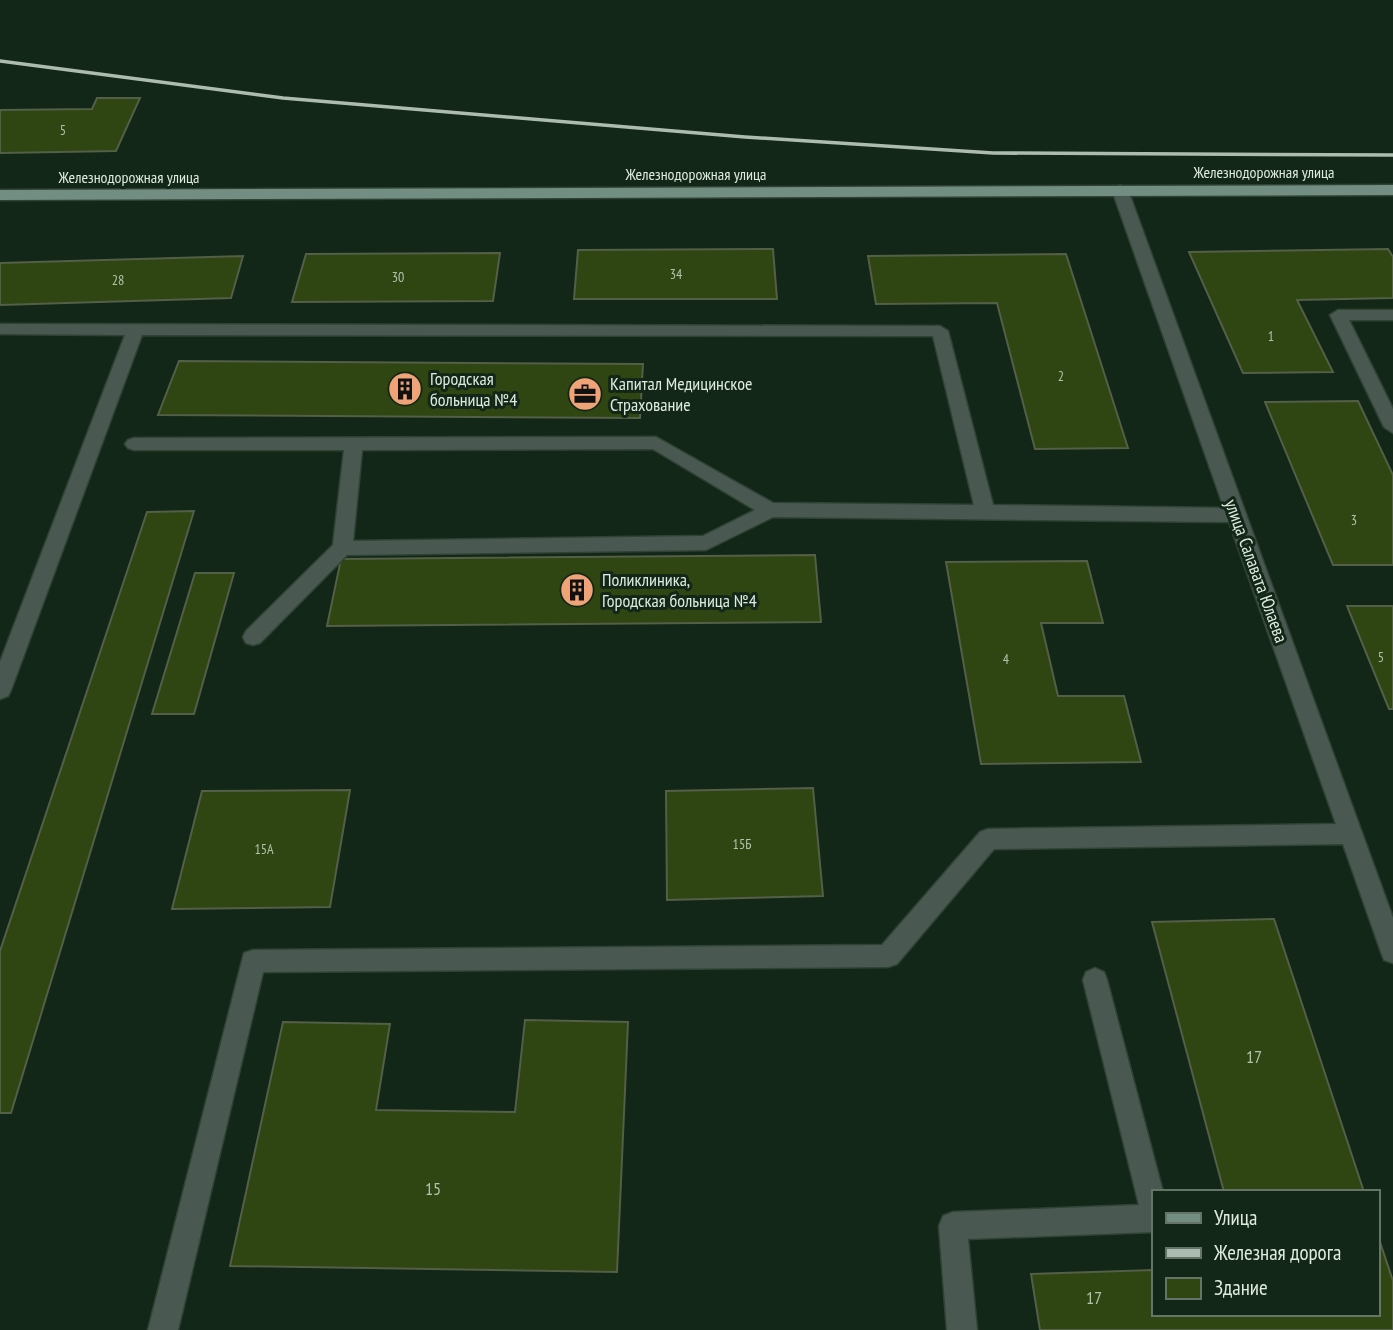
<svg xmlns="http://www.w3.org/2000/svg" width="1393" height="1330" font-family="'PT Sans Narrow',sans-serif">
  <rect width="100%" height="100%" fill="#122717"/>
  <g fill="#2f4512" stroke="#535f47" stroke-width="2">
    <path d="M 97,98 L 140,98 L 116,151 L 0,153 L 0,110 L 92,109 Z"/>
    <path d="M 773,249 L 777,299 L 574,299 L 578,250 Z"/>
    <path d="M 1388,249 L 1393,257 L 1393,298 L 1297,300 L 1333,372 L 1243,373 L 1189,252 Z"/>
    <path d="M 500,253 L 493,301 L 292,302 L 306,254 Z"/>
    <path d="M 1066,254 L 1128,448 L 1035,449 L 997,303 L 876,304 L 868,256 Z"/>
    <path d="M 243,256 L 231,298 L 0,305 L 0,263 Z"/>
    <path d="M 179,361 L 643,364 L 640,418 L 158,415 Z"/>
    <path d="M 1358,401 L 1393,475 L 1393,565 L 1333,565 L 1265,402 Z"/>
    <path d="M 194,511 L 11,1113 L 0,1113 L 0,951 L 147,512 Z"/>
    <path d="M 815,555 L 821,622 L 327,626 L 341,559 Z"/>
    <path d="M 1087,561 L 1103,623 L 1041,623 L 1058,696 L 1124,696 L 1141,762 L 981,764 L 946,562 Z"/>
    <path d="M 195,573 L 234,573 L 194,714 L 152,714 Z"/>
    <path d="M 1347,606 L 1393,606 L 1393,709 L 1389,709 Z"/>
    <path d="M 813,788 L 823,896 L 667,900 L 666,791 Z"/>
    <path d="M 350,790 L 330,907 L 172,909 L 202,791 Z"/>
    <path d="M 1274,919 L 1364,1192 L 1224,1192 L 1152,922 Z"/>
    <path d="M 525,1020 L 628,1022 L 617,1272 L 230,1266 L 283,1022 L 390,1024 L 376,1110 L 515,1112 Z"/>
    <path d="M 1377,1233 L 1393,1281 L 1393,1330 L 1040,1330 L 1031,1274 L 1153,1270 L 1153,1314 L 1377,1314 Z"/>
  </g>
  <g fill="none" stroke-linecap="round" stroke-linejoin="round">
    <g stroke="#2f4233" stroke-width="3">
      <g id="minor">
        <path d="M 1120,185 L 1128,190 L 1393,918 L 1393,963 L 1384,960 L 1381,952 L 1343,844 L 994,849 L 897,964 L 888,967 L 263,972 L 178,1330 L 148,1330 L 244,953 L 253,950 L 882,945 L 980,832 L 988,829 L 1336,824 L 1229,522 L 773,517 L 706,550 L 347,555 L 260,643 L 253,645 L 246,643 L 243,637 L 246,631 L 333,545 L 344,450 L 134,450 L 128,448 L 125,444 L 128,440 L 134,438 L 656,437 L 773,503 L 974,505 L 933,336 L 142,335 L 11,690 L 8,696 L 0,699 L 0,662 L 125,335 L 0,334 L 0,324 L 940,326 L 948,331 L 993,505 L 1224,508 L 1112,190 ZM 653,449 L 755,510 L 703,536 L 353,541 L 362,450 Z"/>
        <path d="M 1338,310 L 1393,310 L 1393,320 L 1349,320 L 1393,409 L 1393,433 L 1384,427 L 1330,315 Z"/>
        <path d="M 1095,968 L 1104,972 L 1107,980 L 1163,1192 L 1153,1192 L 1153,1232 L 968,1239 L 977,1330 L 947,1330 L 939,1226 L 943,1216 L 953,1212 L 1139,1205 L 1083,980 L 1086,972 Z"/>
      </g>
    </g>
    <g stroke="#2f4233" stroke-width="3">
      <path id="major" d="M 1393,185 L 1393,195 L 0,200 L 0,190 Z"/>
    </g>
    <use href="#minor" fill="#4a5852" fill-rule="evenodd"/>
    <use href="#major" fill="#728d82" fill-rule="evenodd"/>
    <path stroke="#adbcb0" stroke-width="3.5" d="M 0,61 L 283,98 L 745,137 L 993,153 L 1393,155"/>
  </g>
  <defs>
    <g id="building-disc" transform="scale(1.75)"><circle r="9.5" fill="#efa377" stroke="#122717"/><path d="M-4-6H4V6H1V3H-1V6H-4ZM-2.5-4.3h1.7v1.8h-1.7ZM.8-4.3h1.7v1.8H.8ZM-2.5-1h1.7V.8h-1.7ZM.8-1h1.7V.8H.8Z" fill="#111"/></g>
    <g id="office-disc" transform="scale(1.75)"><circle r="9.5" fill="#efa377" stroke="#122717"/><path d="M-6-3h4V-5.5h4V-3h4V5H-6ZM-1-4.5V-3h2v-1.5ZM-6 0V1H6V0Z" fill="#111"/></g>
  </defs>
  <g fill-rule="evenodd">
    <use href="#building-disc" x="405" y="389"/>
    <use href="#office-disc" x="585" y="394"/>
    <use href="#building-disc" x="577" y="590"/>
  </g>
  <g text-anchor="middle" stroke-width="6" stroke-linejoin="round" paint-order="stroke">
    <g font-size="14" fill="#b2c2ac">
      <text x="63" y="135">5</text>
      <text x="676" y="279">34</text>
      <text x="398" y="282">30</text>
      <text x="118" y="285">28</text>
      <text x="1271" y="341">1</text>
      <text x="1061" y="381">2</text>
      <text x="1354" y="525">3</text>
      <text x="1381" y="662">5</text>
      <text x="1006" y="664">4</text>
      <text x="742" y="849">15Б</text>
      <text x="264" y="854">15А</text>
    </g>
    <g font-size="16" fill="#deebe0" stroke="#122717">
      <text x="1264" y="178">Железнодорожная улица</text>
      <text x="696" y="180">Железнодорожная улица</text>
      <text x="129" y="183">Железнодорожная улица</text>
    </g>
    <g font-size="18" fill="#deebe0" stroke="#122717" text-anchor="start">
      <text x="430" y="385">Городская<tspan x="430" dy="21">больница №4</tspan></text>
      <text x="610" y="390">Капитал Медицинское<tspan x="610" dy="21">Страхование</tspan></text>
      <text x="602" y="586">Поликлиника,<tspan x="602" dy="21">Городская больница №4</tspan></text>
    </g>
    <g font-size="18" fill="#deebe0" stroke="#122717">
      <text transform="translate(1256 571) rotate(70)" y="6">улица Салавата Юлаева</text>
    </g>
    <g font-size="18" fill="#b2c2ac">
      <text x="1254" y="1063">17</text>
      <text x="433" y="1195">15</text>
      <text x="1094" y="1304">17</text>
    </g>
  </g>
  <rect x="1152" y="1190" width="228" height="126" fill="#122717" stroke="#647567" stroke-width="2"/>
  <rect x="1166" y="1213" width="35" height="10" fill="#728d82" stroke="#647567" stroke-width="2"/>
  <text x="1214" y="1225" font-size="21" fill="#deebe0">Улица</text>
  <rect x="1166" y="1248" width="35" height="10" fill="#adbcb0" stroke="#647567" stroke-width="2"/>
  <text x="1214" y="1260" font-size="21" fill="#deebe0">Железная дорога</text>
  <rect x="1166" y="1278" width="35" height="21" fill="#2f4512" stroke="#647567" stroke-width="2"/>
  <text x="1214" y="1295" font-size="21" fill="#deebe0">Здание</text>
</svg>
